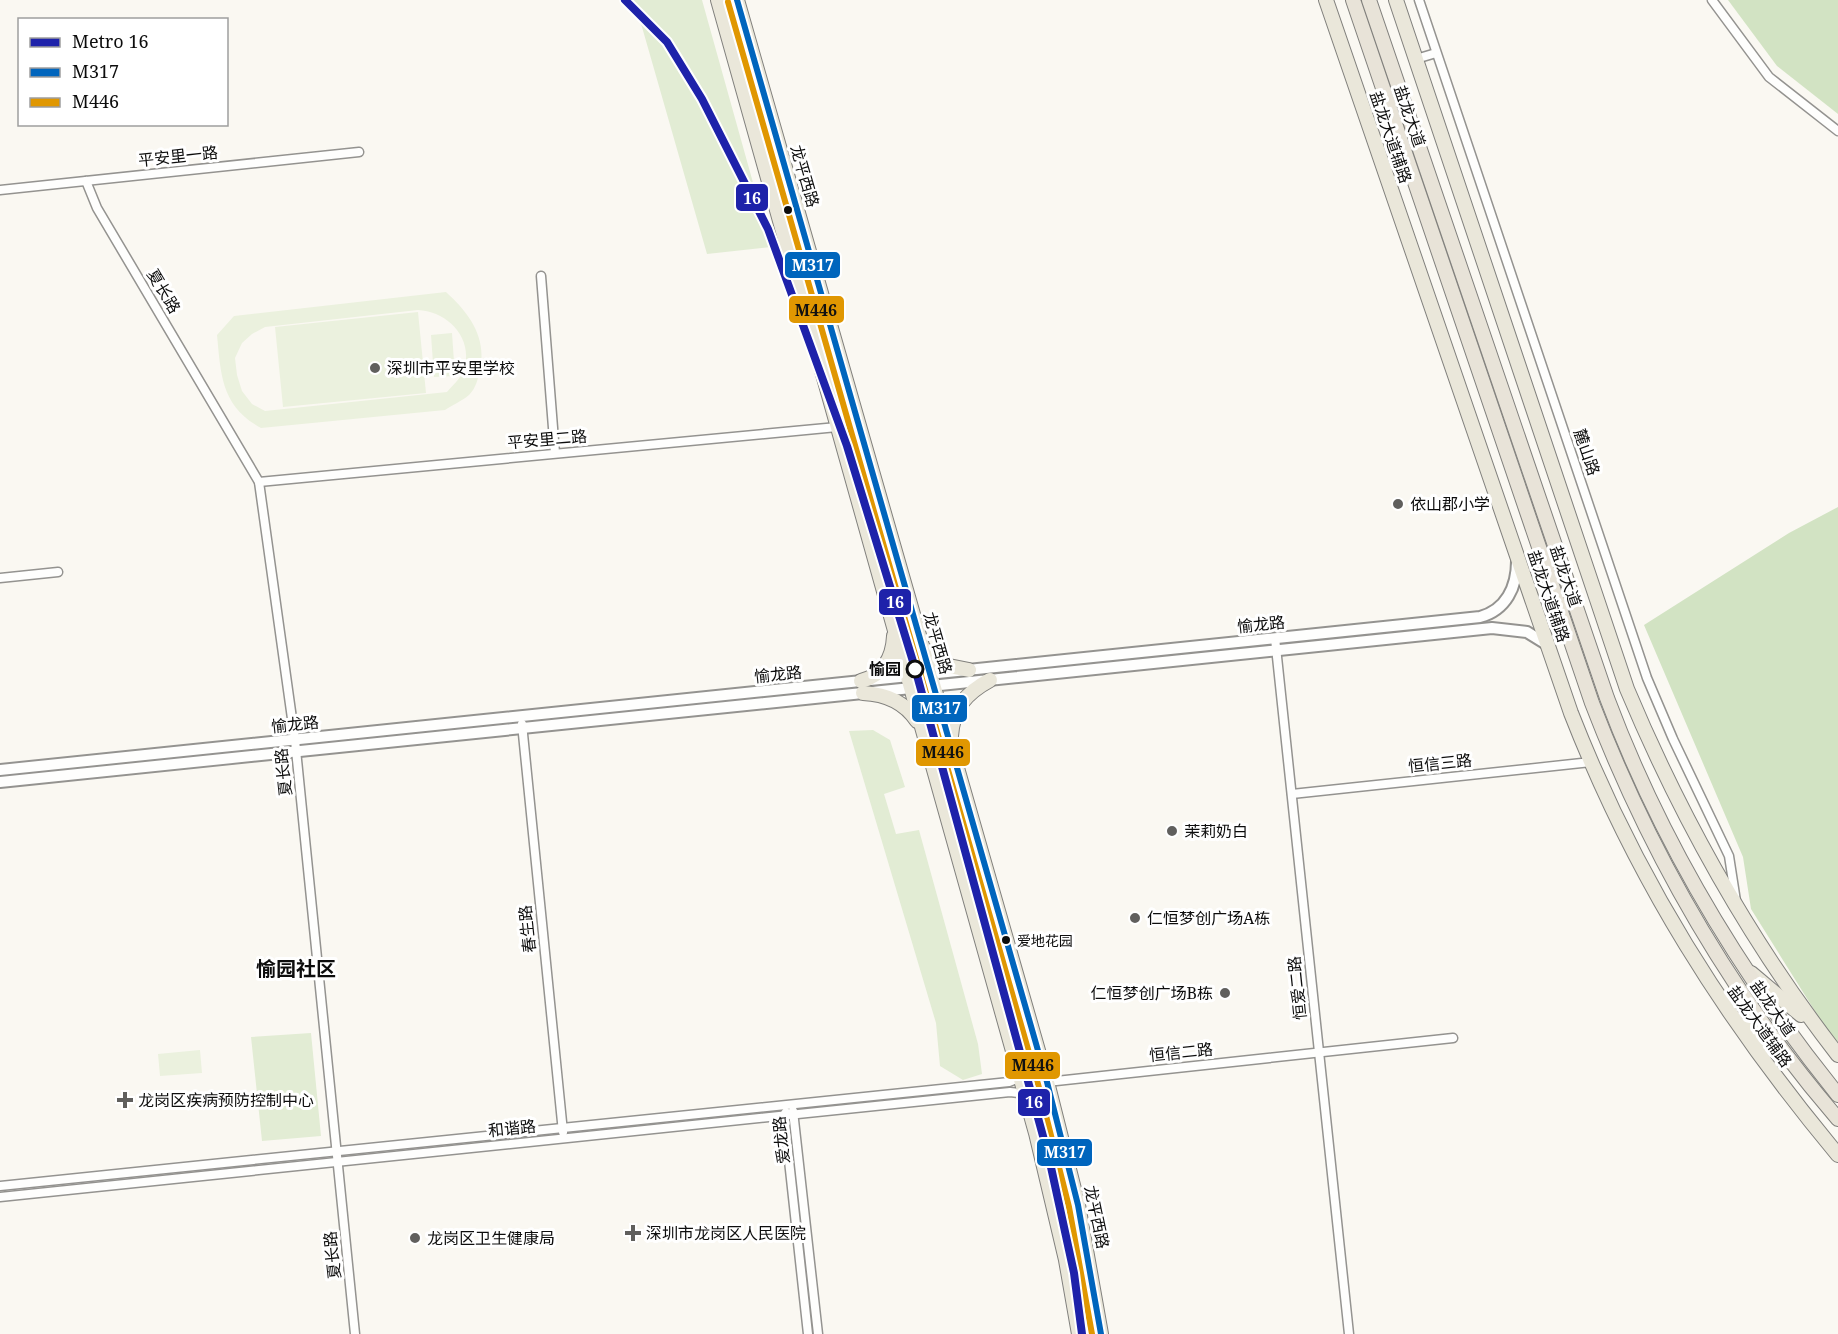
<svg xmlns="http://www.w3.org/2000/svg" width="1838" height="1334" font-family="'Noto Serif','Noto Sans SC',serif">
  <rect width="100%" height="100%" fill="#faf8f2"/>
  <g fill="#e2ecd4">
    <path d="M 630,0 L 702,0 L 771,247 L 707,254 L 642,27 Z"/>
    <path d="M 873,730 L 890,740 L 905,787 L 884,794 L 896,834 L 919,830 L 978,1044 L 982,1074 L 963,1080 L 940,1066 L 936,1023 L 849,731 Z"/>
    <path d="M 311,1033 L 321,1136 L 262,1141 L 251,1037 Z"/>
  </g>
  <g fill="#d2e3c3">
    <path d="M 1728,0 L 1838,0 L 1838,114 L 1777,66 Z"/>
    <path d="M 1838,507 L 1838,1042 L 1828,1032 L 1751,909 L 1743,857 L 1644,625 L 1789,533 Z"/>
  </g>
  <g fill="#ebf1de" fill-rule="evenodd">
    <path d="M 446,292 C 469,313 487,337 480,369 C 478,379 476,388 469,395 C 462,401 452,405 445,410 L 261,428 C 221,406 221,375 217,335 L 234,316 ZM 418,310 C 447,311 474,338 464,369 C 462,377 453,385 447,392 L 265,411 L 252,404 L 242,391 L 237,375 L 235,358 L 242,343 L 252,334 L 265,327 Z"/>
    <path d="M 418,312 L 426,393 L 283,407 L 275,327 Z"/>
    <path d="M 452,333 L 455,376 L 434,377 L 431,335 Z"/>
    <path d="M 200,1050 L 202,1073 L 160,1076 L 158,1054 Z"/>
  </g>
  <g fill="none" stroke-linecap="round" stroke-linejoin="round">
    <g stroke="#949390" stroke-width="11">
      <g id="minor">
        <path d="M 1419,0 L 1647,678 L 1673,739 L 1729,856 L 1736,901"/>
        <path d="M 1712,0 L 1769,77 L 1838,131"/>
        <path d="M 1416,59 L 1436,53"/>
        <path d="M 86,181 L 97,208 L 259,482 L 295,740 L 355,1334"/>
        <path d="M 0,190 L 359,152"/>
        <path d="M 541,276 L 555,453"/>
        <path d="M 259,482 L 837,427"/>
        <path d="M 0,578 L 58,572"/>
        <path d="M 1275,638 L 1349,1334"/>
        <path d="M 522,724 L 563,1132"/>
        <path d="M 1292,794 L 1591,762"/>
        <path d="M 1047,1082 L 1453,1038"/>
        <path d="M 793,1111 L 818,1334"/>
        <path d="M 786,1112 L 784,1115 L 808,1334"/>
        <path d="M 0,1186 L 1009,1082 L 1014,1080 L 1019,1073"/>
        <path d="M 0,1197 L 1010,1092 L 1019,1093 L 1026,1098"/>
      </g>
    </g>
    <g stroke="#949390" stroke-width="14">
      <g id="tertiary">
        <path d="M 0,770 L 1480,617 C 1506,610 1517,587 1517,561"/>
        <path d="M 0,782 L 1492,628 L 1527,632 L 1548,645"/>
      </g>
    </g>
    <g stroke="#81807d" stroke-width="16">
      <g id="primary">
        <path d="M 718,0 L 1036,1133 L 1066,1260 L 1079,1334"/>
        <path d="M 737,0 L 1047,1082 L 1078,1205 L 1101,1334"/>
        <path d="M 1326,0 L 1571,713 C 1636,879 1724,1018 1838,1155"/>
        <path d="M 1396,0 L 1627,689 C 1682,820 1751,943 1838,1055"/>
        <path d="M 924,649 L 944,665 L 969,670"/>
        <path d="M 861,681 C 883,675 893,658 894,636"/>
        <path d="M 863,693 C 885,694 904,701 917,721"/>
        <path d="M 951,736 C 953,708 966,693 990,680"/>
        <path d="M 1751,973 L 1801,1015"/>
        <path d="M 1740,996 L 1764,1050"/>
      </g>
    </g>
    <g stroke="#81807d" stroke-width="16">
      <g id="trunk">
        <path d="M 1353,0 L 1592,703 C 1650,854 1732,996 1838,1119"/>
        <path d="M 1369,0 L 1607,698 C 1661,842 1741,975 1838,1095"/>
      </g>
    </g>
    <use href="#minor" stroke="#fefefd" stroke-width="8"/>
    <use href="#tertiary" stroke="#fefefd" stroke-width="10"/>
    <use href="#primary" stroke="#eae7da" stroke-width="14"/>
    <use href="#trunk" stroke="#e8e3d8" stroke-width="14"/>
    <g stroke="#fff" stroke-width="10">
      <path id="bus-1" d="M 737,0 L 1047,1082 L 1078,1205 L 1101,1334"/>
    </g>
    <g stroke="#fff" stroke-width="10">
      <path id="bus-2" d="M 728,2 L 1038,1084 L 1069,1207 L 1092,1334"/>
    </g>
    <use href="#bus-1" stroke="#0065bd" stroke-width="6"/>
    <use href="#bus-2" stroke="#e09701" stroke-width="6"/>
    <g stroke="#fff" stroke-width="12">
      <path id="metro-1" d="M 625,0 L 667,42 L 702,99 L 768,229 L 847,446 L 915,668 L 1049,1158 L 1074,1273 L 1082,1334"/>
    </g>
    <use href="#metro-1" stroke="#1e22aa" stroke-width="8"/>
  </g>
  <g fill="#0d0d0d" stroke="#fff" stroke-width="2">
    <circle cx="788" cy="210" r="5"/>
    <circle cx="1006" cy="940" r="5"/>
  </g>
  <g fill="#605f5d" stroke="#fff" stroke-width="2">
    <circle cx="375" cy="368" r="6"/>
    <circle cx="1398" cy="504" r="6"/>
    <circle cx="1172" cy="831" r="6"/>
    <circle cx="1135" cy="918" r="6"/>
    <circle cx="1225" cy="993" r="6"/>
    <path d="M122 1091h6v6h6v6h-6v6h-6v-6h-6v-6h6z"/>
    <path d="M630 1224h6v6h6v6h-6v6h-6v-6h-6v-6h6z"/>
    <circle cx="415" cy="1238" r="6"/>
  </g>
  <circle fill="#fff" stroke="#0d0d0d" stroke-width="3" cx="915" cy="669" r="8"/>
  <g text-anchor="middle" stroke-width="6" stroke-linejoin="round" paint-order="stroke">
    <g font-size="14" fill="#0d0d0d" stroke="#fff" text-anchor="start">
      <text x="1017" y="946">爱地花园</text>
    </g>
    <g font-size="16" fill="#0d0d0d" stroke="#fff">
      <text transform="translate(1410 116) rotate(71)" y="6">盐龙大道</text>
      <text transform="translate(1391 137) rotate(71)" y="6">盐龙大道辅路</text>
      <text transform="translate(178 156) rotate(-6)" y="6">平安里一路</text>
      <text transform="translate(805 176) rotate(74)" y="6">龙平西路</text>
      <text transform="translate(164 291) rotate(59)" y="6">夏长路</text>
      <text transform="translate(547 439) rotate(-5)" y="6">平安里二路</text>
      <text transform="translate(1587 452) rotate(71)" y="6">麓山路</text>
      <text transform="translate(1566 576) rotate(71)" y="6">盐龙大道</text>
      <text transform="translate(1549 596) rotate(71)" y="6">盐龙大道辅路</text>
      <text transform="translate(1261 624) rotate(-6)" y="6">愉龙路</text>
      <text transform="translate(938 643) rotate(74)" y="6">龙平西路</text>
      <text transform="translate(778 674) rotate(-6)" y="6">愉龙路</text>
      <text transform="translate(295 724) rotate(-6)" y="6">愉龙路</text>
      <text transform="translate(1440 763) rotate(-6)" y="6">恒信三路</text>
      <text transform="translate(283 772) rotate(-96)" y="6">夏长路</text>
      <text transform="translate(527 929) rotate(-96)" y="6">春生路</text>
      <text transform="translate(1297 988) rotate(-96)" y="6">恒爱二路</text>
      <text transform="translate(1773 1008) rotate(55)" y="6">盐龙大道</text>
      <text transform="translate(1760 1026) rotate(54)" y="6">盐龙大道辅路</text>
      <text transform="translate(1181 1052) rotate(-6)" y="6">恒信二路</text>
      <text transform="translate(512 1128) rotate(-6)" y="6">和谐路</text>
      <text transform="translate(781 1140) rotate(-96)" y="6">爱龙路</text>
      <text transform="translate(1097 1217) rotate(78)" y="6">龙平西路</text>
      <text transform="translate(332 1255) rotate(-96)" y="6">夏长路</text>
    </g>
    <g font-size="16" fill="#0d0d0d" stroke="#fff" text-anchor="start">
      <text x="387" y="374">深圳市平安里学校</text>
      <text x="1410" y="510">依山郡小学</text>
      <text x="1184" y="837">茉莉奶白</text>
      <text x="1147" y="924">仁恒梦创广场A栋</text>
      <text x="1213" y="999" text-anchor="end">仁恒梦创广场B栋</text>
      <text x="138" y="1106">龙岗区疾病预防控制中心</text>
      <text x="646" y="1239">深圳市龙岗区人民医院</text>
      <text x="427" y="1244">龙岗区卫生健康局</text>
    </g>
    <g font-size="16" font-weight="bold" fill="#0d0d0d" stroke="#fff" text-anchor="end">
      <text x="901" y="675">愉园</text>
    </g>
    <g font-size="20" font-weight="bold" fill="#0d0d0d" stroke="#fff">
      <text x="296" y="976">愉园社区</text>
    </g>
  </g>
  <g stroke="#fff" stroke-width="2">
    <rect x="735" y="183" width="34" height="29" rx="6" fill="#1e22aa"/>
    <rect x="784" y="251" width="57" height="28" rx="6" fill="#0065bd"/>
    <rect x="788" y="295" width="57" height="29" rx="6" fill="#e09701"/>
    <rect x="878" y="588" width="34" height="28" rx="6" fill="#1e22aa"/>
    <rect x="911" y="694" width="57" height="29" rx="6" fill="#0065bd"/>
    <rect x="915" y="738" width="56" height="29" rx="6" fill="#e09701"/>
    <rect x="1004" y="1051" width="57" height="29" rx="6" fill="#e09701"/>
    <rect x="1017" y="1088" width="34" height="29" rx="6" fill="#1e22aa"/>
    <rect x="1036" y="1138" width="57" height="29" rx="6" fill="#0065bd"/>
  </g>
  <g font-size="16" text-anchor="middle" font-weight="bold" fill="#fff">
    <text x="752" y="204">16</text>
    <text x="813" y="271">M317</text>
    <text x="895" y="608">16</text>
    <text x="940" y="714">M317</text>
    <text x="1034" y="1108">16</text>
    <text x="1065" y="1158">M317</text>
  </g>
  <g font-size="16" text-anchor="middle" font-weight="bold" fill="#111">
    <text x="816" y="316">M446</text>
    <text x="943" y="758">M446</text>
    <text x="1033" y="1071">M446</text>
  </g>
  <rect x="18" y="18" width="210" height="108" fill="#ffffff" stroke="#9e9e9e" stroke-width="1.5"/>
  <rect x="30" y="38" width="30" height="9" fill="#1e22aa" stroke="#9e9e9e" stroke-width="1.5"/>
  <text x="72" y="48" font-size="18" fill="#0d0d0d">Metro 16</text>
  <rect x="30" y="68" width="30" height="9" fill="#0065bd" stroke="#9e9e9e" stroke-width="1.5"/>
  <text x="72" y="78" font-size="18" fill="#0d0d0d">M317</text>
  <rect x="30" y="98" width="30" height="9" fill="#e09701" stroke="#9e9e9e" stroke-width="1.5"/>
  <text x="72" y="108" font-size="18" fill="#0d0d0d">M446</text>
</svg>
